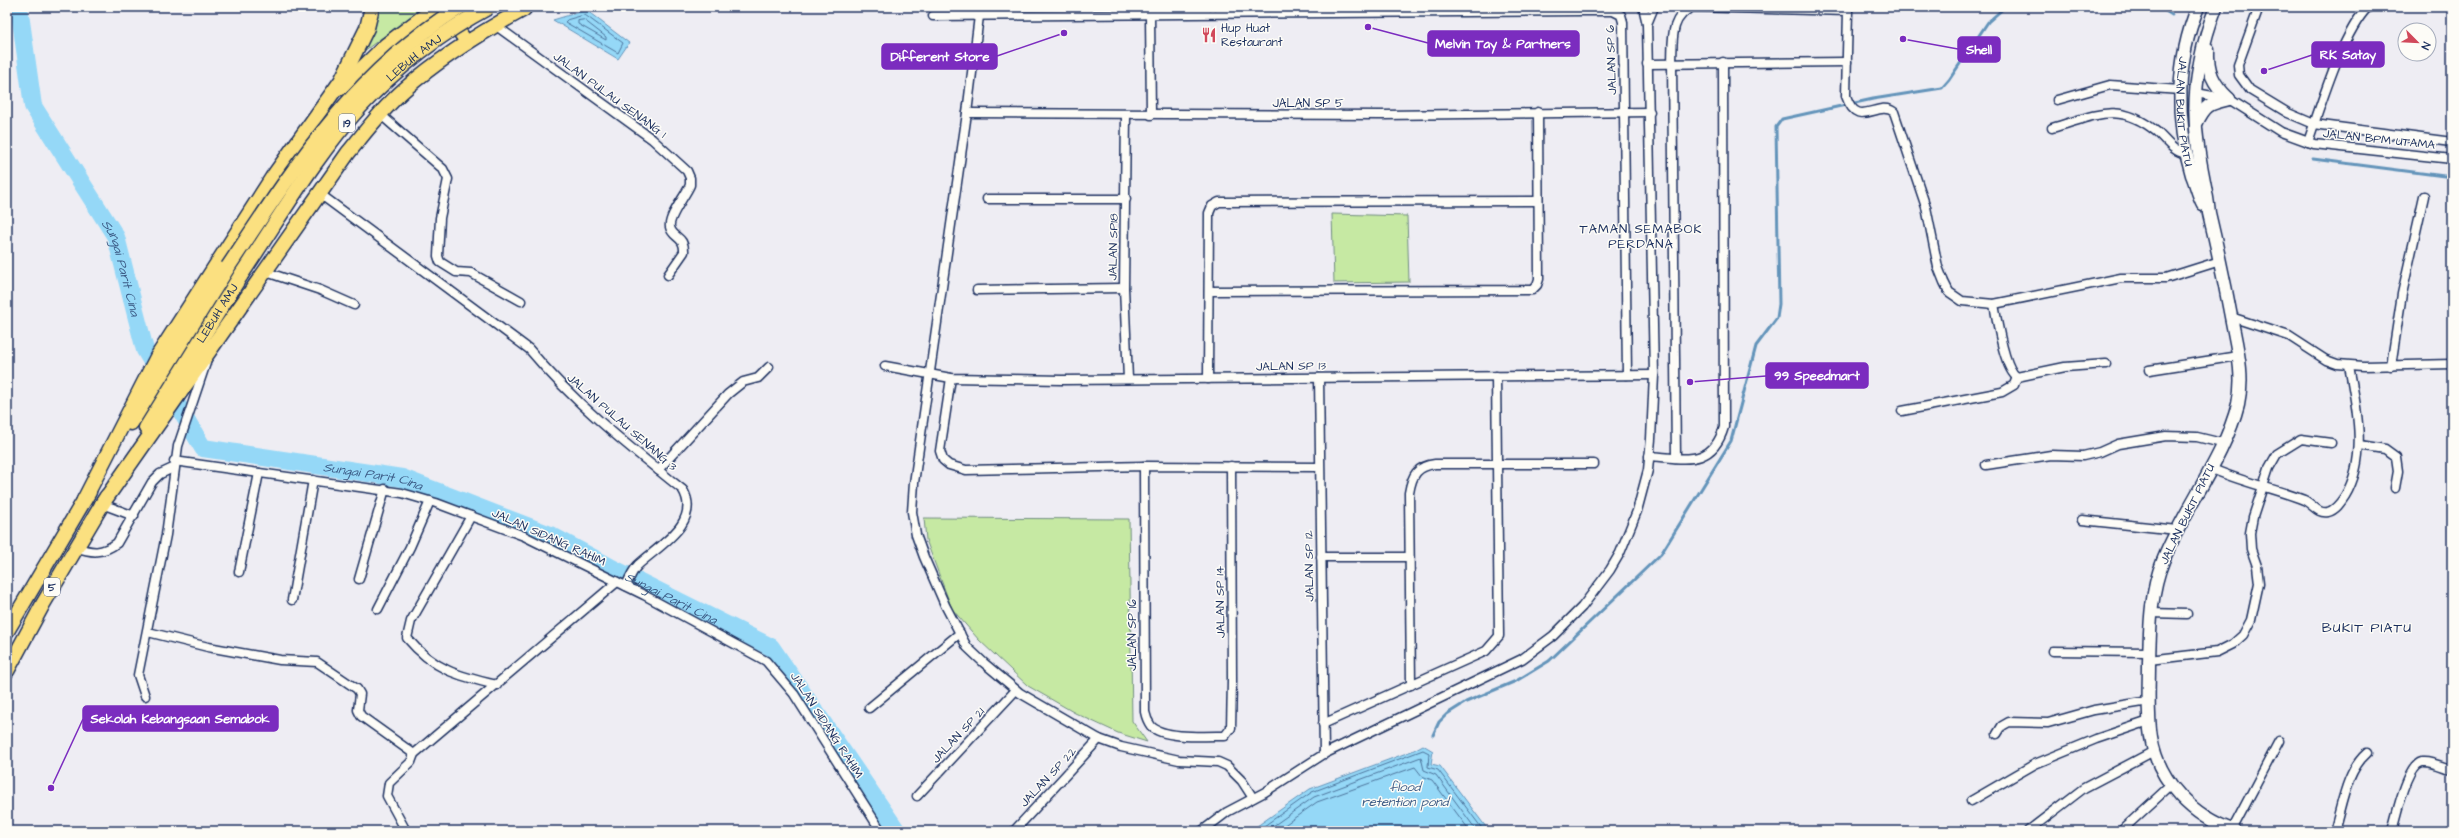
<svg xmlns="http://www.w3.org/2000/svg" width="2459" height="838" font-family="'Architects Daughter',sans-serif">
  <rect width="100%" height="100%" fill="#eeedf3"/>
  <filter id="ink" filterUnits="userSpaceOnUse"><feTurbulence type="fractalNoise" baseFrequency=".025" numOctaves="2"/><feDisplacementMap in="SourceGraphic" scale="8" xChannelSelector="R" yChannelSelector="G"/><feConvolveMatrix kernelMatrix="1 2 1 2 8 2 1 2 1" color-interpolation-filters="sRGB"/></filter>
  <g filter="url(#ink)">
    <g fill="#c6e9a3" stroke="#708c80">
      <path d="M 376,7 L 418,7 L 420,10 L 364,51 Z"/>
      <path d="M 1332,214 L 1407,216 L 1409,282 L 1334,283 Z"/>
      <path d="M 924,518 L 1129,519 L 1132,721 L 1147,742 L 1118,733 L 1075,713 L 1028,686 L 979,640 L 952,609 L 926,540 Z"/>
    </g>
    <g fill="#95d8f7" stroke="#6494ba">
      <path d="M 586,10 L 629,43 L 618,59 L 553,20 Z"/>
      <path d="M 1423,745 L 1433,751 L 1431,764 L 1440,766 L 1489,831 L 1250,831 L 1310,789 L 1412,751 Z"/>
    </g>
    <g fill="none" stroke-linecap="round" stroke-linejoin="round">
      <g stroke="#4c739b" stroke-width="1">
        <path d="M 585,15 L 623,43 L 618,53 L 565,22 L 567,20 Z"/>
        <path d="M 584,20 L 606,37 L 606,40 L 578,24 L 578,21 Z"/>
        <path d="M 1257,831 L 1312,792 L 1423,750 L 1429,753 L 1428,767 L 1438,770 L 1484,831"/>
        <path d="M 1266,831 L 1314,797 L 1421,757 L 1424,770 L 1436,775 L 1477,831"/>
        <path d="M 1276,831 L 1317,802 L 1415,767 L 1422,776 L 1432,780 L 1470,831"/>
      </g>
      <g stroke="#6494ba" stroke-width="3">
        <path d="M 2159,7 L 2172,15"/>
        <path d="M 2313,159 L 2452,177"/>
        <path d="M 1433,735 L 1439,722 L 1447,714 L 1466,702 L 1516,681 L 1549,661 L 1661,554 L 1731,441 L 1756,346 L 1777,318 L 1779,304 L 1776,127 L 1782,119 L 1873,99 L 1942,88 L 1949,80 L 1988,22 L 2005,7"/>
      </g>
      <path stroke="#95d8f7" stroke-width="18" id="s1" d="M 19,7 L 33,106 L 116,237 L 145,350 L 203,448 L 402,478 L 550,535 L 610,567 L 771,647 L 897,831"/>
      <g stroke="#1b2f5e" stroke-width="11">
        <g id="minor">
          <path d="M 2259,7 L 2238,65 L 2239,75 L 2250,90 L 2288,113 L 2314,124 L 2452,142"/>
          <path d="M 1150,15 L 1151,115"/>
          <path d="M 933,16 L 1581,11 L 1613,11 L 1621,15 L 1623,22 L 1627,375"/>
          <path d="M 979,16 L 967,113 L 914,483 L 912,512 L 916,535 L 924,557 L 945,605 L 967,647 L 984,663 L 1020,693 L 1099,739 L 1121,747 L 1179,760 L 1218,762 L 1227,766 L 1242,781 L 1253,798"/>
          <path d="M 1647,24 L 1654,7"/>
          <path d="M 495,25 L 652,139 L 687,171 L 690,178 L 690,185 C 686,195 668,217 670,227 C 672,238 685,236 684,252 L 668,275"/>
          <path d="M 1647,64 L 1847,62"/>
          <path d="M 2196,93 L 2229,99 L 2281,132 L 2314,144 L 2452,159"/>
          <path d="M 2057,100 L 2110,85 L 2180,90"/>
          <path d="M 967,113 L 1383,115 L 1650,112"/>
          <path d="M 380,114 L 443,169 L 448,179 L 440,218 L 438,256 L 440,262 L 456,272 L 471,273 L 521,301"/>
          <path d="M 1126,115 L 1124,288 L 1128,379"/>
          <path d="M 2052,128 C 2095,116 2118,100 2157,132 C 2167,141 2172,151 2186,154"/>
          <path d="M 2308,142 C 2321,105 2342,33 2368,7"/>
          <path d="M 320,194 L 529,349 C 574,403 628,446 683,490 C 702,523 658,546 638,565 C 633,570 629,579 626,586"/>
          <path d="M 987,199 L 1126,199"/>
          <path d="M 266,272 L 320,290 L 354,305"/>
          <path d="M 977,290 L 1124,288"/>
          <path d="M 1209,291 L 1532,290 L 1537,285 L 1539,279 L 1538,112"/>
          <path d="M 1994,304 C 1997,320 2004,369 2017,377 L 2065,367 L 2106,364"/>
          <path d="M 2231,317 L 2289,336 L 2326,360 L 2337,364 L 2364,366 L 2452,364"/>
          <path d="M 885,366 L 951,378 L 1062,380 L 1654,375"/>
          <path d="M 2391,366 L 2402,294 L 2424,196"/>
          <path d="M 2149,370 L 2238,356"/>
          <path d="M 951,378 L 940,451 L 943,460 L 949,465 L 966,470 L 1144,466 L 1319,467"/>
          <path d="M 1319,378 L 1324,754"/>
          <path d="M 1208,379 L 1209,213 L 1212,206 L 1219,202 L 1538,201"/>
          <path d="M 1902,411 L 2002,392 L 2014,385 L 2017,377"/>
          <path d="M 2360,445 L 2385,449 L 2396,457 L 2398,471 L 2395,488"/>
          <path d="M 1649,456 C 1683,458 1712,468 1724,427 L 1723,62"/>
          <path d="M 1676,458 L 1672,63 C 1673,41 1669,17 1693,7 L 1848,11 L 1846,96 C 1858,131 1877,99 1894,112 L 1926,207 L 1938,267 L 1944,282 L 1949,292 L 1962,301 L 1994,304 L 2121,278 L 2166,278 L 2220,261"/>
          <path d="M 174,461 L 402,493 L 436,503 L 524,536 L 644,595 L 766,661 L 794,694 L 881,831"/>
          <path d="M 1986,465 L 2051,455 L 2083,456 L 2100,452 L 2118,444 L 2166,436 L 2197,437 L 2222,443"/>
          <path d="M 1144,466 L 1145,712 C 1146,717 1148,722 1151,726 C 1163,739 1208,736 1225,736 L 1231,728 L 1232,681 L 1231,466"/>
          <path d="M 2210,468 C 2241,482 2273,488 2304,500 C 2313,504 2317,514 2328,512 C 2336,510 2341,502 2345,496 C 2368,457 2357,409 2349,366"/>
          <path d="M 658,470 L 728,394 L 743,382 L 758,378 L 769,367"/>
          <path d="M 102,504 L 134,516"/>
          <path d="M 471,516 L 411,621 L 407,638 C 434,670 458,676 497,685"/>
          <path d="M 2082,520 L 2177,530"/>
          <path d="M 75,547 C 92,553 102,554 117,543 L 152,482 L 160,474 L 173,468"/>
          <path d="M 1321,557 L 1409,557"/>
          <path d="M 239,572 L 259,473"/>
          <path d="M 359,579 L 385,489"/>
          <path d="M 292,600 L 313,480"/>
          <path d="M 378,609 L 410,547 L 430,501"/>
          <path d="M 2151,613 L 2187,614"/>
          <path d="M 148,632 L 208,647 L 280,660 L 317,662 L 357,689 L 360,694 L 358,710 L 361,716 L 414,754"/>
          <path d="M 2053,651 L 2149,652"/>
          <path d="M 2149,660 L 2217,652 L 2233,644 L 2243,635 L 2251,620 L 2259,583 L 2257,566 L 2251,549 L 2250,533 L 2253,517 L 2269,468 L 2277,454 L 2301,439 L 2331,443"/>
          <path d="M 1411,685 L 1409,493 C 1412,475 1417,466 1435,464 L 1594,464"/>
          <path d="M 145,696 L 138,675 L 166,535 L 178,446 L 206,363"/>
          <path d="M 869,708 L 960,633"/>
          <path d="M 1323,724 L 1486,651 L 1499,636 L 1496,376"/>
          <path d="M 1997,734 L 2002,726 L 2009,722 L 2048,723 L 2094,710 L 2149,701"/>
          <path d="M 917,796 L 1016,690"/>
          <path d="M 1971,801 L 2035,764 L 2096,739 L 2149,721"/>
          <path d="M 2232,830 L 2279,741"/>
          <path d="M 406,831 L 387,796 L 389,783 L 411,762 L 414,754 L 617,582"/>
          <path d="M 1014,831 L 1099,739"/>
          <path d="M 1202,831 L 1227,812 L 1265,792 L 1324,754 L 1522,659 L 1553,636 L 1582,607 L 1610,570 L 1620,553 L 1637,511 L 1648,470 L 1651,439 L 1654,375 L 1647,24 L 1643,7"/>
          <path d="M 2028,831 L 2084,788 L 2154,751"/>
          <path d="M 2121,831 L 2171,785"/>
          <path d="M 2334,831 C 2342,806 2346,771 2367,753"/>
          <path d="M 2392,831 C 2396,817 2407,765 2422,762 C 2432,761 2443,767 2452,770"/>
        </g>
      </g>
      <g stroke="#1b2f5e" stroke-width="15">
        <g id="secondary">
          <path id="s2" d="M 2198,7 C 2176,60 2175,120 2192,175 C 2196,184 2198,195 2203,204"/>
          <path d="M 2216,7 C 2199,51 2191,100 2198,147 C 2201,170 2207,191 2209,213 C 2218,251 2226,289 2233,327 C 2238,352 2244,378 2238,404 C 2225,457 2183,510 2163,561 C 2150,593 2150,628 2149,662 C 2149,687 2147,713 2151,737 C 2158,782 2193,817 2235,831"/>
          <path d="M 2208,49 C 2207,71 2213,84 2229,99"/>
          <path d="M 2197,122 C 2206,104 2209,104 2229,99"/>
        </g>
      </g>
      <g stroke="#1b2f5e" stroke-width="16">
        <path id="primary" d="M 443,7 L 467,43"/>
      </g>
      <g stroke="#1b2f5e" stroke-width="17">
        <g id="trunk">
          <path d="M 342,88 L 386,45 L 436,7"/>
          <path d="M 131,423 L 228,267"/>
          <path id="s3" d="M 146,428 L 241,275"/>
          <path d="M 84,500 L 157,357 L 272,178 L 341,81 L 367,28 L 372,7"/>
          <path d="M 102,504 L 348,153 C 366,131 384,107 405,89 C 441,57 482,32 524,9"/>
          <path d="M 7,631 L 89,492"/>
          <path d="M 7,671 L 43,604 L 107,496"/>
        </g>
      </g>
      <use href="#minor" stroke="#fdfcf7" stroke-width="8"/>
      <use href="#secondary" stroke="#fdfcf7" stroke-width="12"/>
      <use href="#primary" stroke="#fbe080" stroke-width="13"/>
      <use href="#trunk" stroke="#fbe080" stroke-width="14"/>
      <g stroke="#1b2f5e" stroke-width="17" stroke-linecap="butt">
        <g id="trunk-bridge">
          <path d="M 228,267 C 296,165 353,74 460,7"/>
          <path id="s4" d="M 241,275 C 279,219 314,157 360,107 C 396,68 442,32 489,7"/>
        </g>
      </g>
      <use href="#trunk-bridge" stroke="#fbe080" stroke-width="14"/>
    </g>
  </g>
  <defs>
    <g id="restaurant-bare" transform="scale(1.2)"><path d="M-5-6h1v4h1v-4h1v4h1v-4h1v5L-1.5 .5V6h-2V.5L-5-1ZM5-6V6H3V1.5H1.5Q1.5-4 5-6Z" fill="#d1495b" stroke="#fdfcf7" stroke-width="2.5" paint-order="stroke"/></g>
  </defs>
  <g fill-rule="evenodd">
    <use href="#restaurant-bare" x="1209" y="35"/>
  </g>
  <g text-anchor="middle" stroke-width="3" stroke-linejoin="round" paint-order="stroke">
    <g fill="#fdfcf7" stroke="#5f6c8c" stroke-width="1">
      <rect x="339" y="114" width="16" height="18" rx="3"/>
      <rect x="44" y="578" width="16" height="18" rx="3"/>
    </g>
    <g font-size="11" font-weight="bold" fill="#1b2f5e">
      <text x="347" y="127">19</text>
      <text x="52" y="591">5</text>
    </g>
    <g font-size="12" fill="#1b2f5e" stroke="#fdfcf7" text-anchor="start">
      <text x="1221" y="32">Hup Huat<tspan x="1221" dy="14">Restaurant</tspan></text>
    </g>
    <g font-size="12" fill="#1b2f5e" stroke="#fdfcf7">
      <text dy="4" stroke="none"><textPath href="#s4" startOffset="279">LEBUH AMJ</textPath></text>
      <text transform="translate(1611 60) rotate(-92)" y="4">JALAN SP 6</text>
      <text transform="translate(610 95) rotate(36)" y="4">JALAN PULAU SENANG 1</text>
      <text x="1308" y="107">JALAN SP 5</text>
      <text dy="4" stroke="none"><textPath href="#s2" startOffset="107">JALAN BUKIT PIATU</textPath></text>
      <text transform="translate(2379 139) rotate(6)" y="4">JALAN BPM UTAMA</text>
      <text transform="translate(1113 247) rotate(-89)" y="4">JALAN SP18</text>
      <text dy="4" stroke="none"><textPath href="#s3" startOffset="135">LEBUH AMJ</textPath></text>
      <text transform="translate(1291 366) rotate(-1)" y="4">JALAN SP 13</text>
      <text transform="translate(622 422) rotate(41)" y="4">JALAN PULAU SENANG 3</text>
      <text transform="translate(2187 514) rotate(-64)" y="4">JALAN BUKIT PIATU</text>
      <text transform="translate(549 537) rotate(24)" y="4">JALAN SIDANG RAHIM</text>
      <text transform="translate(1309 566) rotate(-91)" y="4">JALAN SP 12</text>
      <text transform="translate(1220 602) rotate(-91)" y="4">JALAN SP 14</text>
      <text transform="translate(1132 635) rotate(-90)" y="4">JALAN SP 16</text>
      <text transform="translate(827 725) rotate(57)" y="4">JALAN SIDANG RAHIM</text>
      <text transform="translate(958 735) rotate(-47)" y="4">JALAN SP 21</text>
      <text transform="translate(1048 777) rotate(-47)" y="4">JALAN SP 22</text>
    </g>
    <g font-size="13" letter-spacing="1" fill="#1b2f5e" stroke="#fdfcf7">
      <text x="1641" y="233">TAMAN SEMABOK<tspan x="1641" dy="15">PERDANA</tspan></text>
    </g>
    <g font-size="13" font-style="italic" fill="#3a5984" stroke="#fdfcf7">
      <text dy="5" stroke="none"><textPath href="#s1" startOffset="286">Sungai Parit Cina</textPath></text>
      <text dy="5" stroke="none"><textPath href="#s1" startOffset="658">Sungai Parit Cina</textPath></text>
      <text dy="5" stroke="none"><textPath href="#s1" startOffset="982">Sungai Parit Cina</textPath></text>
      <text x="1405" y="791">flood<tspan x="1405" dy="15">retention pond</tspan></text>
    </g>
    <g font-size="14" letter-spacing="1" fill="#1b2f5e" stroke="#fdfcf7">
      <text x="2367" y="632">BUKIT PIATU</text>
    </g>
  </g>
  <path fill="none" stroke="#7b2cbf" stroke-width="1.5" d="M1368 27L1428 43M1903 39L1958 49M2264 71L2312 55M1064 33L997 56M1690 382L1766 376M51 788L83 719"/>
  <g fill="#7b2cbf" stroke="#fdfcf7" stroke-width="1.5">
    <circle cx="1368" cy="27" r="4"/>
    <circle cx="1903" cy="39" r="4"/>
    <circle cx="2264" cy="71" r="4"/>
    <circle cx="1064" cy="33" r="4"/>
    <circle cx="1690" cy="382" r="4"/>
    <circle cx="51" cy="788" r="4"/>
  </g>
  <g fill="#7b2cbf" stroke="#7b2cbf" stroke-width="1.5">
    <rect x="1428" y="31" width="151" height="25" rx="4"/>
    <rect x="1958" y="37" width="42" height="25" rx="4"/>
    <rect x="2312" y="42" width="72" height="25" rx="4"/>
    <rect x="882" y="44" width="115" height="25" rx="4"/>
    <rect x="1766" y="363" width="102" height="25" rx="4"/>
    <rect x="83" y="706" width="195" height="25" rx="4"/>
  </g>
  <g font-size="13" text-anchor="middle" font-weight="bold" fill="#fff">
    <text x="1503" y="48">Melvin Tay &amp; Partners</text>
    <text x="1979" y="54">Shell</text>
    <text x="2348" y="59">RK Satay</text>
    <text x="940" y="61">Different Store</text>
    <text x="1817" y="380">99 Speedmart</text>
    <text x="180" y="723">Sekolah Kebangsaan Semabok</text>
  </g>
  <rect width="2459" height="838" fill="none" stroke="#fdfcf7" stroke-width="24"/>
  <rect x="12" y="12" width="2435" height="814" fill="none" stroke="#1b2f5e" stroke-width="1.5" filter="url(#ink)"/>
  <g transform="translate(2417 42) rotate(114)"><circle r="19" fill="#fdfcf7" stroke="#a3aaba"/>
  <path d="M0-3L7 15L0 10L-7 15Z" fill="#d1495b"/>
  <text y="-6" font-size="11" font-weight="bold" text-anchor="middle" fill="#1b2f5e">N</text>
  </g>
</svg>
